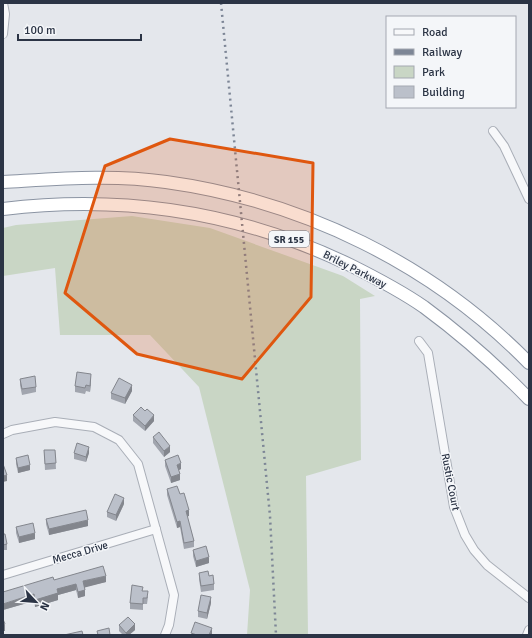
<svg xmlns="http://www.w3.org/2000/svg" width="532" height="638" font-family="Signika,sans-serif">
  <rect width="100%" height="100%" fill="#e4e7ec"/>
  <path fill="#c9d6c5" d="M 132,216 L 210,228 L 343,276 L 375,296 L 360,299 L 361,460 L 306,476 L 308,635 L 247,635 L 250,590 L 199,387 L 150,335 L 60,335 L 55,268 L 3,276 L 3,228 L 16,225 Z"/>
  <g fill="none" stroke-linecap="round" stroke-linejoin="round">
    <g stroke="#a9aeb7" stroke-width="10">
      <g id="minor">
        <path d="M 3,34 L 5,14 L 3,3"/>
        <path d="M 493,131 L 504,146 L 529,199"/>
        <path d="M 419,341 L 428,353 L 454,507 L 465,535 L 474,550 L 487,565 L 529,598"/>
        <path d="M 3,434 L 12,430 L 55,422 L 94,427 L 119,440 L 138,464 L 174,595 L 169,625 L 165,635"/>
        <path d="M 3,575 L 156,529"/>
        <path d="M 527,635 L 529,630"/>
      </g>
    </g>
    <g stroke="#8b94a3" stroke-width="14">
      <g id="highway">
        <path d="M 3,182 C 57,179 112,174 166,182 C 303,201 432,264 529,363"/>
        <path d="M 3,209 C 125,194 240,212 350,265 C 376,278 401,291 424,307 C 462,335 496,365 529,399"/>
      </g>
    </g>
    <use href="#minor" stroke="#f7f8fa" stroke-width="8"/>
    <use href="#highway" stroke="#fff" stroke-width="12"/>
    <path stroke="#7d8696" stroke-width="2.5" stroke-dasharray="2 4" stroke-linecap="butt" d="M 221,3 L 270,516 L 276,635"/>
  </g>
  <g fill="#a1a5ae">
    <path d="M 20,379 L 36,387 L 36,392 L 22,395 L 20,385 Z"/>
    <path d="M 91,380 L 90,392 L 86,391 L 85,394 L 75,392 L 75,386 Z"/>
    <path d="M 132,391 L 125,404 L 111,399 L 111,393 Z"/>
    <path d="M 133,415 L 154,421 L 145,431 L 133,421 Z"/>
    <path d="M 153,437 L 170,452 L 164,457 L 153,443 Z"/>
    <path d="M 44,450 L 55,450 L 56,469 L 45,470 Z"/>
    <path d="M 74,453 L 89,453 L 86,462 L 74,459 Z"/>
    <path d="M 16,458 L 30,470 L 18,473 L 16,464 Z"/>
    <path d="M 165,460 L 181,469 L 179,470 L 180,480 L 171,483 L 165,466 Z"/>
    <path d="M 167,489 L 180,494 L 189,516 L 187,516 L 194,541 L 194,547 L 184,549 L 180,527 L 177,528 L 167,495 Z"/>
    <path d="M 124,504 L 116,521 L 107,517 L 107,512 Z"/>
    <path d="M 46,519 L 88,526 L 49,535 L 46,524 Z"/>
    <path d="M 16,527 L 35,539 L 19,543 L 16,533 Z"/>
    <path d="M 3,534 L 7,544 L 7,550 L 3,550 Z"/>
    <path d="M 193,550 L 209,563 L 196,567 L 193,556 Z"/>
    <path d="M 199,573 L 209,576 L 214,584 L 214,590 L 201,592 L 199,579 Z"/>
    <path d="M 54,580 L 106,582 L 84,587 L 85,596 L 78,598 L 76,590 L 58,595 L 58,600 L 35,607 L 34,601 L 3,610 Z"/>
    <path d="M 143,591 L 148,597 L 147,604 L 143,604 L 143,610 L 130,609 L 130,603 Z"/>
    <path d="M 211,603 L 207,619 L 198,617 L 198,611 Z"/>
    <path d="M 119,625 L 135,630 L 129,635 L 123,635 L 119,631 Z"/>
  </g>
  <g fill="#83868d">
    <path d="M 91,374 L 91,380 L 90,392 L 90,386 Z"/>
    <path d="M 132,385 L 132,391 L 125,404 L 125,398 Z"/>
    <path d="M 154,415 L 154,421 L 145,431 L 145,426 Z"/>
    <path d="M 170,446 L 170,452 L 164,457 L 164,451 Z"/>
    <path d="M 89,447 L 89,453 L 86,462 L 86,457 Z"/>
    <path d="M 181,463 L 181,469 L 177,471 L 177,465 Z"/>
    <path d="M 30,465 L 30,470 L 18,473 L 18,468 Z"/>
    <path d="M 180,474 L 180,480 L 171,483 L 171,477 Z"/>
    <path d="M 7,475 L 7,481 L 3,482 L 3,476 Z"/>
    <path d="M 124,498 L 124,504 L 116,521 L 116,515 Z"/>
    <path d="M 189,510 L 189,516 L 186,517 L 186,511 Z"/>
    <path d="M 88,520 L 88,526 L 49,535 L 49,529 Z"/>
    <path d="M 180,521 L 180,527 L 177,528 L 177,522 Z"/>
    <path d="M 35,533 L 35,539 L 19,543 L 19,537 Z"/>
    <path d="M 209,557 L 209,563 L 196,567 L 196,561 Z"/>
    <path d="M 106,576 L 106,582 L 83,588 L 83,581 Z"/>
    <path d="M 76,584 L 76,590 L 58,595 L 58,600 L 35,607 L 35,600 L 57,589 Z"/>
    <path d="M 85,590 L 85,596 L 78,598 L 78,592 Z"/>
    <path d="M 34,594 L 34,601 L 3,610 L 3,604 Z"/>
    <path d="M 211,597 L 211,603 L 207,619 L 207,613 Z"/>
    <path d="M 5,624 L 5,631 L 3,631 L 3,625 Z"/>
    <path d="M 135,624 L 135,630 L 129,635 L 126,635 L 126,633 Z"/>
    <path d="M 212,628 L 212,634 L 211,635 L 209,635 Z"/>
  </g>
  <g fill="#bbc0ca" stroke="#83868d">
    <path d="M 77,372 L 91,374 L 90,386 L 86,385 L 85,388 L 75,386 Z"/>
    <path d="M 35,376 L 36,387 L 22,389 L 20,379 Z"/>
    <path d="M 119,378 L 132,385 L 125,398 L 111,393 Z"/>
    <path d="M 141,407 L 145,411 L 147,409 L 154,415 L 145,426 L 133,415 Z"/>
    <path d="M 159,432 L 170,446 L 164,451 L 153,437 Z"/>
    <path d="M 77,443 L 89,447 L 86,457 L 74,453 Z"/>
    <path d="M 44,450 L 55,450 L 56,463 L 45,464 Z"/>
    <path d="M 28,455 L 30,465 L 18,468 L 16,458 Z"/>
    <path d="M 178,455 L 181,463 L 177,465 L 180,474 L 171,477 L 165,460 Z"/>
    <path d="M 3,464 L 7,475 L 3,476 Z"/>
    <path d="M 177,486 L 180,494 L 184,493 L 189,510 L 186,511 L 194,541 L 184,543 L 180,521 L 177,522 L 167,489 Z"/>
    <path d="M 115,494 L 124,498 L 116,515 L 107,512 Z"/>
    <path d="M 86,510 L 88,520 L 49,529 L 46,519 Z"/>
    <path d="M 33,523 L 35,533 L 19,537 L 16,527 Z"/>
    <path d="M 3,534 L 5,534 L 7,544 L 3,545 Z"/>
    <path d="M 206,546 L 209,557 L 196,561 L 193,550 Z"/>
    <path d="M 103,566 L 106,576 L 83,581 L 85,590 L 78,592 L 76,584 L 57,589 L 58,593 L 35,600 L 34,594 L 3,604 L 3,592 L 53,577 L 54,580 Z"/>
    <path d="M 208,571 L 209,576 L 213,575 L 214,584 L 201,586 L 199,573 Z"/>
    <path d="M 132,585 L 143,587 L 142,591 L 148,591 L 147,598 L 143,598 L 143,604 L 130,603 Z"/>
    <path d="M 201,595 L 211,597 L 207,613 L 198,611 Z"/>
    <path d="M 128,617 L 135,624 L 126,633 L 119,625 Z"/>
    <path d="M 3,619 L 5,624 L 3,625 Z"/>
    <path d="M 195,622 L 212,628 L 209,635 L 197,635 L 191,633 Z"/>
    <path d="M 109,628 L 110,635 L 98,635 L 97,631 Z"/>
    <path d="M 82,631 L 83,635 L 64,635 Z"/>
  </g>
  <path fill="#df570f" fill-opacity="0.2" stroke="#df570f" stroke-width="3" stroke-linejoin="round" d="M 170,139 L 313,163 L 311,297 L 242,379 L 137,354 L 65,293 L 105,166 Z"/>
  <g text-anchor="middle" stroke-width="3" stroke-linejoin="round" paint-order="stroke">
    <rect fill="#f4f6f9" stroke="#676e7b" stroke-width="1" x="269" y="231" width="40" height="16" rx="3"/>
    <g font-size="10" font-weight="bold" fill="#2b3445">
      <text x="289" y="243">SR 155</text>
    </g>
    <g font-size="11" fill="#2b3445" stroke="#f4f6f9">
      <text transform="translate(355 269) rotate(27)" y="4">Briley Parkway</text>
      <text transform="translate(451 482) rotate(79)" y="4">Rustic Court</text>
      <text transform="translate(80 552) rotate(-16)" y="4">Mecca Drive</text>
    </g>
  </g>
  <rect width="532" height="638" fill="none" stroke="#2b3445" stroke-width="8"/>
  <rect x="386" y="16" width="130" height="92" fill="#f4f6f9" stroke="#a4a8b1"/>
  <rect x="394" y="29" width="20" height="6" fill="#f7f8fa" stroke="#a4a8b1"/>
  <text x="422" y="36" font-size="12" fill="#2b3445">Road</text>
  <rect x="394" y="49" width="20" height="6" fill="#7d8696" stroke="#a4a8b1"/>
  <text x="422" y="56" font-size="12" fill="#2b3445">Railway</text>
  <rect x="394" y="66" width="20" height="12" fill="#c9d6c5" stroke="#a4a8b1"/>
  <text x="422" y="76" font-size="12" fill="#2b3445">Park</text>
  <rect x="394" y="86" width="20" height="12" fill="#bbc0ca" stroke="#a4a8b1"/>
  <text x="422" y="96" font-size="12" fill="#2b3445">Building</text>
  <g transform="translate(36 602) rotate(116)" stroke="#f4f6f9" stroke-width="3" paint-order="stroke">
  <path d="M0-3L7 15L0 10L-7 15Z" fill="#2b3445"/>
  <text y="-6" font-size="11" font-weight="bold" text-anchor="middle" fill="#2b3445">N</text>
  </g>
  <path d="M18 34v6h123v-6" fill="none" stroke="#2b3445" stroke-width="2"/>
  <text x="24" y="34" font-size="12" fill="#2b3445" stroke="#f4f6f9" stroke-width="3" paint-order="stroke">100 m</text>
</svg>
